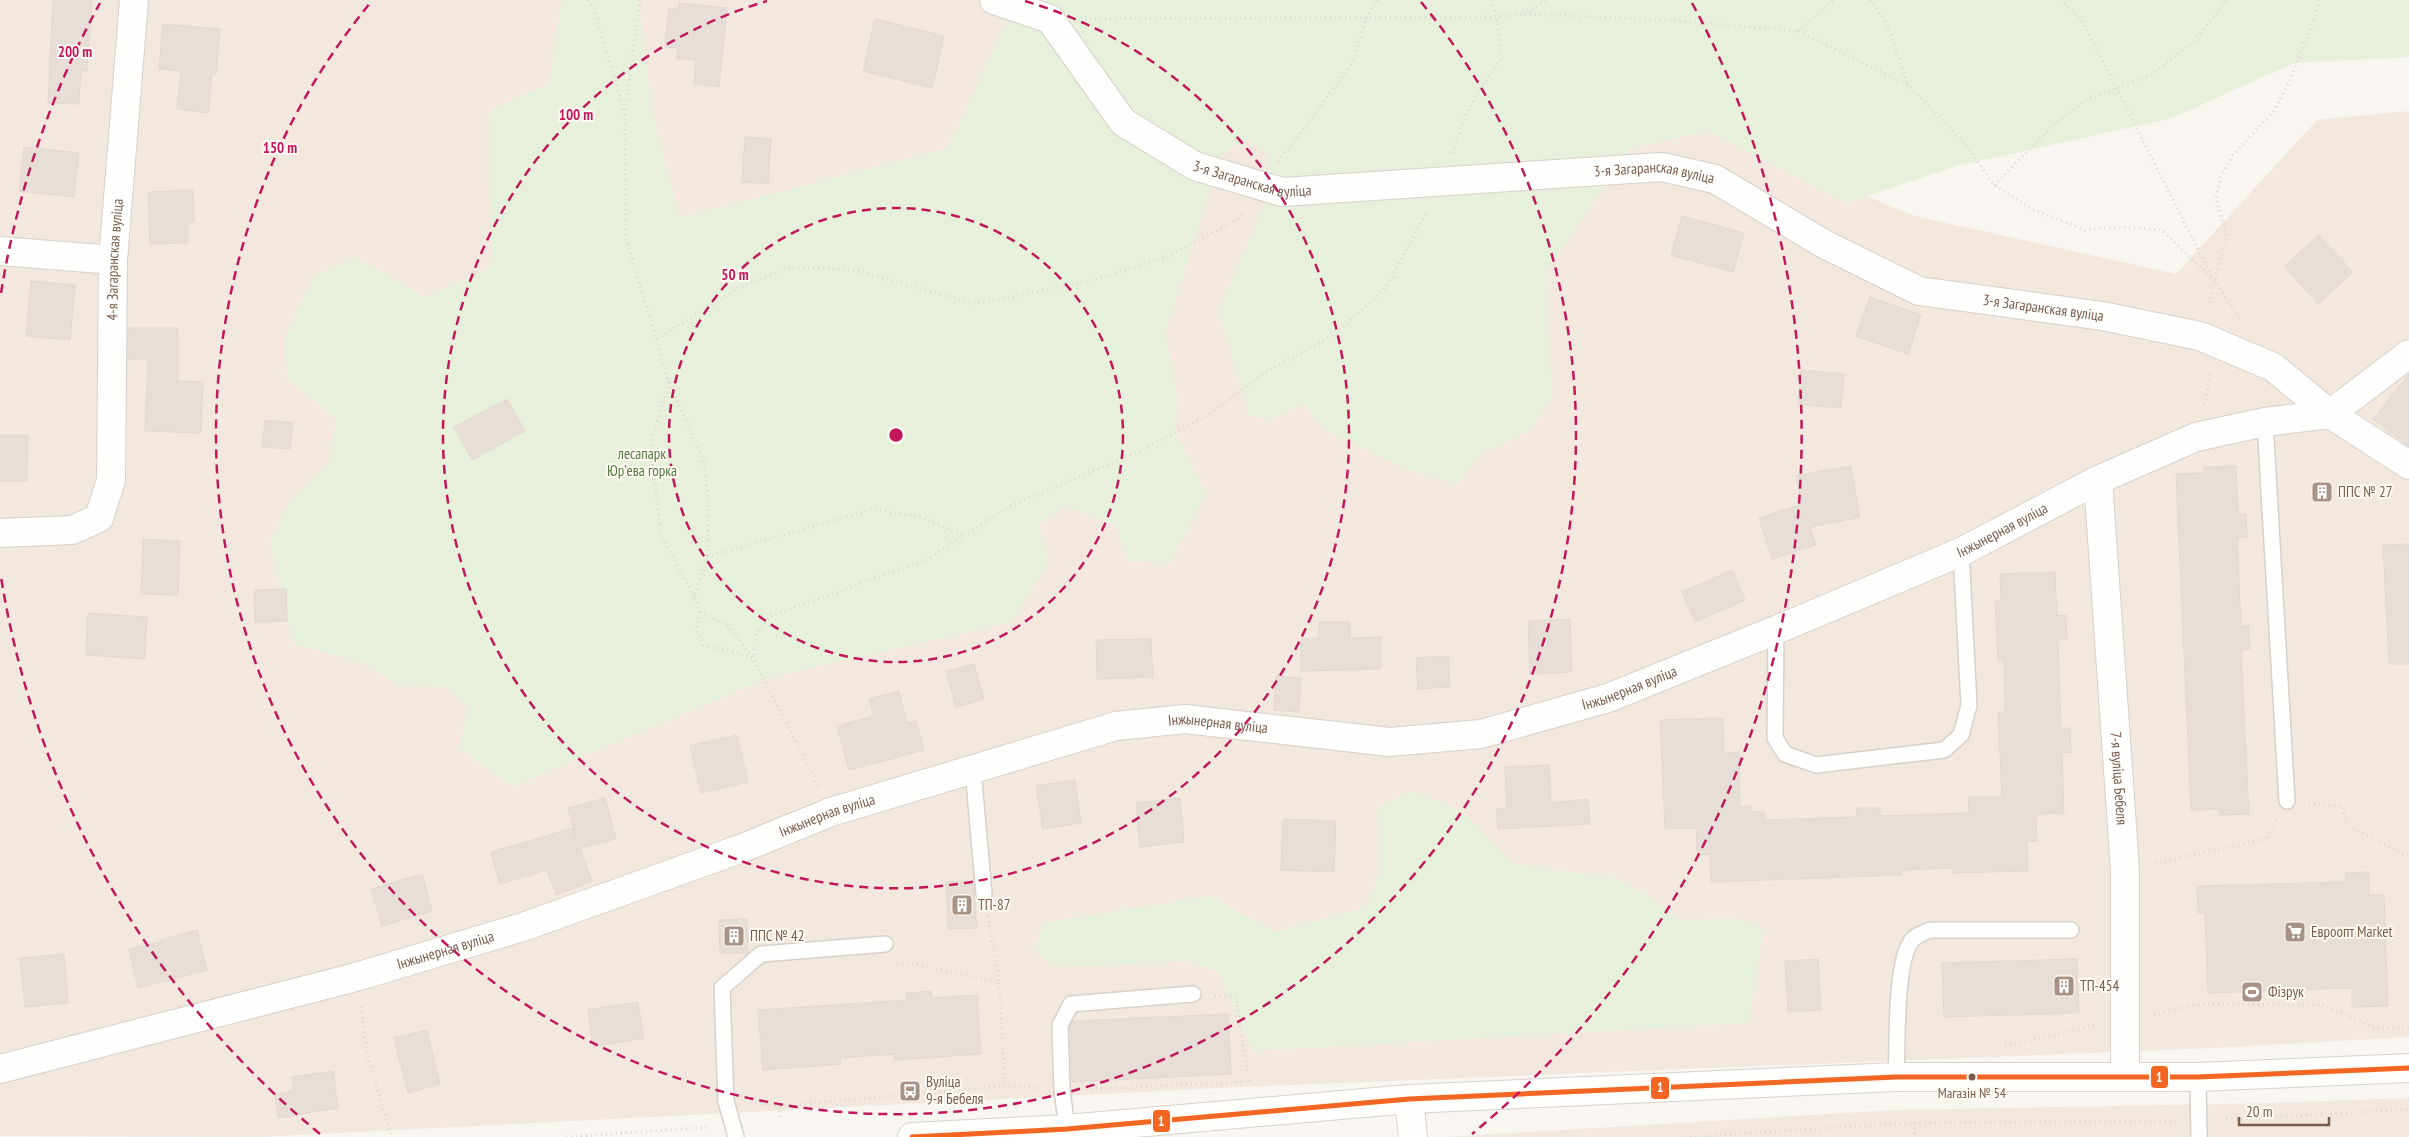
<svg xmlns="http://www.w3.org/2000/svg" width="2409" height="1137" font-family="'PT Sans Narrow',sans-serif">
  <rect width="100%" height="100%" fill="#f9f5f0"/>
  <g fill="#f2e8de">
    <path d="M 0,0 L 1081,0 L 1634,101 L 1915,216 L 2176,274 L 2317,120 L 2409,111 L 2409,1037 L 2214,1048 L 1239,1087 L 259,1137 L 0,1136 Z"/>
    <path d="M 2409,1098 L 2409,1137 L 1446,1137 L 1897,1110 L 2270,1103 Z"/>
  </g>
  <g fill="#e7f0db">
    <path d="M 562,0 L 638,0 L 653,115 L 679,218 L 948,148 L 1017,0 L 2409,0 L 2409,57 L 2294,63 L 2172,118 L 1957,166 L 1847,203 L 1708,131 L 1631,148 L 1545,273 L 1552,396 L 1530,431 L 1481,453 L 1457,484 L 1406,469 L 1326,430 L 1303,403 L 1273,420 L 1249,416 L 1219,311 L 1268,195 L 1267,152 L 1246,139 L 1221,155 L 1165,333 L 1177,396 L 1176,433 L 1206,494 L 1169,563 L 1128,561 L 1115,525 L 1066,506 L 1039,523 L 1048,562 L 1012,622 L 768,678 L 513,786 L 460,749 L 468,707 L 447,687 L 397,684 L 364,663 L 294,644 L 270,543 L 289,502 L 331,460 L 336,418 L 287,379 L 285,339 L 313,277 L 355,257 L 425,297 L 492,267 L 489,111 L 549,84 Z"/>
    <path d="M 1411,791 L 1461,810 L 1513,864 L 1614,878 L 1643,893 L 1681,920 L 1736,918 L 1763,928 L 1749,1023 L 1253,1051 L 1219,973 L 1190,961 L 1094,966 L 1051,965 L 1036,950 L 1043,923 L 1210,896 L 1275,932 L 1367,907 L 1380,871 L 1378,808 Z"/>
  </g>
  <g fill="#e6ded7" stroke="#e2d8d2">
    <path d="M 53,0 L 92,0 L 87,71 L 81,70 L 79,104 L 48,103 Z"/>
    <path d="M 679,3 L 727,8 L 719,87 L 694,84 L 696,60 L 677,59 L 678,48 L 665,47 L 669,8 L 679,9 Z"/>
    <path d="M 875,19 L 944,36 L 932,88 L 863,71 Z"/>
    <path d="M 163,24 L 220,29 L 216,74 L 212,74 L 208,113 L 177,109 L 181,71 L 159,69 Z"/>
    <path d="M 745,137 L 771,139 L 768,184 L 742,182 Z"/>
    <path d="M 24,147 L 79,153 L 74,197 L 19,191 Z"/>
    <path d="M 193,190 L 194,222 L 188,222 L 188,243 L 150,244 L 148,192 Z"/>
    <path d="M 1682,216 L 1744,233 L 1733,272 L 1671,255 Z"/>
    <path d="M 2319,235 L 2353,272 L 2318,304 L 2284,266 Z"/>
    <path d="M 31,281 L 75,285 L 70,340 L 26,336 Z"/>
    <path d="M 1870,297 L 1921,315 L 1908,354 L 1856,336 Z"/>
    <path d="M 128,328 L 178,328 L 178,381 L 203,382 L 201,433 L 145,431 L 148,359 L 128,359 Z"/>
    <path d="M 1801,370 L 1844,374 L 1841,408 L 1798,404 Z"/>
    <path d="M 2409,374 L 2409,446 L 2373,419 Z"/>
    <path d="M 507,399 L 525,431 L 472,460 L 454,427 Z"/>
    <path d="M 265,420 L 293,423 L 290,449 L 262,447 Z"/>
    <path d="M 0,435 L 28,435 L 27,481 L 0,481 Z"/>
    <path d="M 1851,466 L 1860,517 L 1810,527 L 1816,545 L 1772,559 L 1759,518 L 1802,504 L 1796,476 Z"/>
    <path d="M 2236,466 L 2238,514 L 2246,514 L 2247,537 L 2237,538 L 2241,626 L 2249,626 L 2249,637 L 2250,649 L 2241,650 L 2249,814 L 2219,815 L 2219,809 L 2191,810 L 2176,474 L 2204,473 L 2204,467 Z"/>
    <path d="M 143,539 L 180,541 L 178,595 L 141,594 Z"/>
    <path d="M 2409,544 L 2409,664 L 2389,664 L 2383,545 Z"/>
    <path d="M 1732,570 L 1745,600 L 1695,622 L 1682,592 Z"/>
    <path d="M 2055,572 L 2057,616 L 2066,615 L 2067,640 L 2058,640 L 2061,728 L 2070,728 L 2071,752 L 2062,753 L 2064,813 L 2036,814 L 2037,841 L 2027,841 L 2028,871 L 1953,873 L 1952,868 L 1901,870 L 1901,875 L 1711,882 L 1710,854 L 1697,855 L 1696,828 L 1665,829 L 1660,720 L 1723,718 L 1724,753 L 1739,752 L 1740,807 L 1752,806 L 1752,812 L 1764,812 L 1764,820 L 1857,817 L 1856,808 L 1880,808 L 1880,816 L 1969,813 L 1968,797 L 2002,797 L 1998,712 L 2005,712 L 2004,660 L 1998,660 L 1995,600 L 2001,600 L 2000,574 Z"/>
    <path d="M 286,589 L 287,621 L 255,622 L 254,590 Z"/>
    <path d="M 88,613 L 147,617 L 145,659 L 86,655 Z"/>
    <path d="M 1570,619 L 1572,672 L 1530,674 L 1528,621 Z"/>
    <path d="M 1319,622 L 1350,622 L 1350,638 L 1381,637 L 1381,669 L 1301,671 L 1301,639 L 1319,638 Z"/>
    <path d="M 1151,639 L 1153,677 L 1097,679 L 1096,640 Z"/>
    <path d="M 1448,656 L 1450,687 L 1418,689 L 1416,658 Z"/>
    <path d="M 974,664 L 984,699 L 956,707 L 946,671 Z"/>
    <path d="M 1276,676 L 1301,678 L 1299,712 L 1274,710 Z"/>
    <path d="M 899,691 L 907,723 L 916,721 L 924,750 L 849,770 L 837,726 L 874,716 L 869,699 Z"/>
    <path d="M 737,735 L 748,782 L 701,793 L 690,746 Z"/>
    <path d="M 1549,765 L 1551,803 L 1588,799 L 1590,824 L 1498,829 L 1496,809 L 1507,808 L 1505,767 Z"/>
    <path d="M 1075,780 L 1081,823 L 1043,829 L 1036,786 Z"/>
    <path d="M 605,798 L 616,839 L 580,848 L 592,881 L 556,895 L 547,870 L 500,884 L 491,852 L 573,828 L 576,837 L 568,808 Z"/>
    <path d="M 1180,798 L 1184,842 L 1140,847 L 1136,803 Z"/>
    <path d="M 1283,819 L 1336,821 L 1334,872 L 1281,870 Z"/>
    <path d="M 2369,872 L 2369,895 L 2384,895 L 2388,1006 L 2352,1007 L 2352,988 L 2208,993 L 2205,913 L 2198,913 L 2197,886 L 2346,882 L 2346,873 Z"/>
    <path d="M 422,874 L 432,911 L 382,926 L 371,889 Z"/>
    <path d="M 973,881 L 977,928 L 948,929 L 946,882 Z"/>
    <path d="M 747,919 L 748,953 L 720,953 L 719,920 Z"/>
    <path d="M 197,930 L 207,970 L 138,988 L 129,949 L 161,942 L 160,940 Z"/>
    <path d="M 64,954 L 68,1003 L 25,1007 L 20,958 Z"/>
    <path d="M 1818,959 L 1821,1010 L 1788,1012 L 1785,961 Z"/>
    <path d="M 2077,959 L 2079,1013 L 1944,1017 L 1942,963 Z"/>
    <path d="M 931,991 L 932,998 L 977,995 L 981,1054 L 895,1060 L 894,1054 L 840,1058 L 841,1064 L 763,1070 L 758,1010 L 907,1000 L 906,993 Z"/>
    <path d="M 638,1002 L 644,1038 L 593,1047 L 588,1010 Z"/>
    <path d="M 1228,1014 L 1231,1074 L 1072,1082 L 1070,1027 L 1072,1021 Z"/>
    <path d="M 427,1030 L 440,1084 L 408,1093 L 394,1038 Z"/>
    <path d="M 333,1071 L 338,1108 L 278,1118 L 275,1094 L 294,1091 L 292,1077 Z"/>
  </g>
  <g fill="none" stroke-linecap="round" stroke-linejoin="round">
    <g stroke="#d7d1cb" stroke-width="18">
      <g id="lane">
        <path d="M 2265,422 L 2287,801"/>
        <path d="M 1776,630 L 1775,738 L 1785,754 L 1816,765 L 1944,750 L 1961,735 L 1969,705 L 1961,552"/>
        <path d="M 973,770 L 984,894"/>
        <path d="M 1896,1077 C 1898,1048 1894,959 1913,939 C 1917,935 1925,932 1930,930 L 2071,930"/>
        <path d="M 2198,1077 L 2199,1137"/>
        <path d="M 1067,1129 L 1062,1090 L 1060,1025 L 1071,1004 L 1193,994"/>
        <path d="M 736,1137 L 726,1101 L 722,988 L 761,954 L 885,944"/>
      </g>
    </g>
    <g stroke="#d7d1cb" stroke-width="30">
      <g id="street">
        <path id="s1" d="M 994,0 L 1050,19 L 1123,122 L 1195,166 L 1282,192 L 1662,167 L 1715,179 L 1824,244 L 1919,291 L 2102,316 L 2200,336 L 2273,367 L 2330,414 L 2409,354"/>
        <path d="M 0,251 L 113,260"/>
        <path id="s2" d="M 2098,480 L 2125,870 L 2125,1077"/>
        <path id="s3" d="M 0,533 L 72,530 L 99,518 L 111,480 L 113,260 L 134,0"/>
        <path id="s4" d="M 0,1069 L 356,977 L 523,927 L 740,849 L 831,812 L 1116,726 L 1185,719 L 1390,742 L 1481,734 L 1608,698 L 1776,630 L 1961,552 L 2098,480 L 2196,437 L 2265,422 L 2330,414 L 2409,465"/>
        <path d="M 1409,1099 L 1413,1137"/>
      </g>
    </g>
    <g stroke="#d9d2cb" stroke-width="30">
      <path id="secondary" d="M 912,1137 L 1067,1129 L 1409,1099 L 1896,1077 L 2198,1077 L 2409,1068"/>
    </g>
    <g stroke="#dcd5d0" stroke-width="3" stroke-dasharray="1 4" stroke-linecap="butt">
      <path d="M 588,0 L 594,9 L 624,110"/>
      <path d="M 640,0 L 625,113 L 626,239 L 669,382 L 704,461 L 709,513 L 707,557 L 694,597 L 700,612 L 727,625 L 753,658 L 819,787"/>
      <path d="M 1871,0 L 1888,26 L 1907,84"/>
      <path d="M 2061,0 L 2082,20 L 2213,279"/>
      <path d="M 1523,14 L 1546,0"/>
      <path d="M 1085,19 L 1497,17 L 1523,14 L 1668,20 L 1798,31 L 1908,85 L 1964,142 L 1994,185 L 2034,210 L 2085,230 L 2124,227 L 2162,230 L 2215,282 L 2242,321"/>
      <path d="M 1798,31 L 1834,0"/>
      <path d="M 1453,153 C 1463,114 1478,90 1501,59 L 1497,17 L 1491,0"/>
      <path d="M 1278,161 L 1291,146 L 1352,63 L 1367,17 L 1378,0"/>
      <path d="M 1994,185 L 2056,123 L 2086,100 L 2153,74 L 2194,41 L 2227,0"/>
      <path d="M 2208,308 L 2227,235 L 2216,198 L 2221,176 L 2233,155 L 2274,111 L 2289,82 L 2315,17 L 2318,0"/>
      <path d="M 657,339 L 740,287 L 791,267 L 855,270 L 975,304 L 1089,281 L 1162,259 L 1240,218 L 1243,211"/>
      <path d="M 669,382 L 650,446 L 661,534 L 694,597"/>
      <path d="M 2204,405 L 2211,372"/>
      <path d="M 707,557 L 872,509 L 921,517 L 964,536"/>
      <path d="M 700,612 L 696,630 L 704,646 L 725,649 L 753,658 L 756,633 L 770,616 L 928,559 L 1012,505 L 1138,452 L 1210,414 L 1263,374 L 1335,334 L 1386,288 L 1426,213"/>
      <path d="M 2309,803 L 2343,807 L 2347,825 L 2409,857"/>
      <path d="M 2155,863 L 2266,839 L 2277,819"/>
      <path d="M 988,916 L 999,982"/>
      <path d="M 897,964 L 909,963 L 999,982 L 1005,1086"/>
      <path d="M 1215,996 L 1236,997 L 1249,1082"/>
      <path d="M 361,1007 L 368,1058 L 392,1137"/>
      <path d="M 2154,1014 L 2201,1004 L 2324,1005 L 2377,1029 L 2409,1027"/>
      <path d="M 2005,1046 L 2096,1025"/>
      <path d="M 1086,1089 L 1242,1082"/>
      <path d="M 750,1102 L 780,1106 L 1005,1086 L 1040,1088"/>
      <path d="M 780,1106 L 780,1120"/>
      <path d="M 2221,1120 L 2409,1109"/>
      <path d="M 1914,1123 L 1915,1137"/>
      <path d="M 566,1137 L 710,1127"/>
      <path d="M 1685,1137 L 1914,1123 L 2177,1121"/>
    </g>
    <use href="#lane" stroke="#fefefd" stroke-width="15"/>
    <use href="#street" stroke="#fefefd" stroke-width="28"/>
    <use href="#secondary" stroke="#fefefd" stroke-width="28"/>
    <g stroke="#fffaf3" stroke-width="9">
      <path id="bus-1" d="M 912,1137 L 1067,1129 L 1409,1099 L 1896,1077 L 2198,1077 L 2409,1068"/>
    </g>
    <use href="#bus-1" stroke="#f26522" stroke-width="5"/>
  </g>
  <g fill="none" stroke="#c2185b" stroke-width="2.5" stroke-dasharray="9 6">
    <circle cx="896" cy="435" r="227"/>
    <path d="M1025 1A453 453 0 1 1 767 1"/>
    <path d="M1421 2A680 680 0 1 1 371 2"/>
    <path d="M320 1134A906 906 0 0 1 1 577M1 293A906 906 0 0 1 100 3M1692 3A906 906 0 0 1 1472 1134"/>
  </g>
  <defs>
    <g id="building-square" transform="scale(1.125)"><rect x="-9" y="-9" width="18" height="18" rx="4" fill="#a69286" stroke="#fffaf3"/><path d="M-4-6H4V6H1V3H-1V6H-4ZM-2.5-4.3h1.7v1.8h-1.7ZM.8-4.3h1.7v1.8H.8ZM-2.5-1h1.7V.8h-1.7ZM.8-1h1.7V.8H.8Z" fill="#fff"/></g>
    <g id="supermarket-square" transform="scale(1.125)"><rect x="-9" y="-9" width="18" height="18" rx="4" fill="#a69286" stroke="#fffaf3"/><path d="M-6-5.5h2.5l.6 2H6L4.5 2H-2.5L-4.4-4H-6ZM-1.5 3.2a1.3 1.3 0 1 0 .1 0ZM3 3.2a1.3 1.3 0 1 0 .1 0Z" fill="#fff"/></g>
    <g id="stadium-square" transform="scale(1.125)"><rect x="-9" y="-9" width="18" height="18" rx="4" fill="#a69286" stroke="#fffaf3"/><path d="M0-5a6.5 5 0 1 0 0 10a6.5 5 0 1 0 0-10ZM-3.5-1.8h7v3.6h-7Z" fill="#fff"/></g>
    <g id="bus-square" transform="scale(1.125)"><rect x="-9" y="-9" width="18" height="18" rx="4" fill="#a69286" stroke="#fffaf3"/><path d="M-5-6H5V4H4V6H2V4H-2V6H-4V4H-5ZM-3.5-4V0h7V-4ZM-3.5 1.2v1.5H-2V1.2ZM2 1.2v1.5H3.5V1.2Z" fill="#fff"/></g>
  </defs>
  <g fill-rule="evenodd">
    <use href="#building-square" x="2322" y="492"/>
    <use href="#building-square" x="962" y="905"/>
    <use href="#supermarket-square" x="2295" y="932"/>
    <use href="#building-square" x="734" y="936"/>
    <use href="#building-square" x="2064" y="986"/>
    <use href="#stadium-square" x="2252" y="992"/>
    <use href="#bus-square" x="910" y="1091"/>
  </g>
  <circle fill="#7a5c4d" stroke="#fffaf3" stroke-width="2" cx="1972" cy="1077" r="4.5"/>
  <g text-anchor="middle" stroke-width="4" stroke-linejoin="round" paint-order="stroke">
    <g font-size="14" fill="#7a5c4d" stroke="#fffaf3">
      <text x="1972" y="1098">Магазін № 54</text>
    </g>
    <g font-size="15" fill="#7a5c4d" stroke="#fffaf3">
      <text dy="5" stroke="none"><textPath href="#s1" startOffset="329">3-я Загаранская вуліца</textPath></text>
      <text dy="5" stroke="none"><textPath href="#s1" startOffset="734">3-я Загаранская вуліца</textPath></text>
      <text dy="5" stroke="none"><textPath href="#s3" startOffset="362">4-я Загаранская вуліца</textPath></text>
      <text dy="5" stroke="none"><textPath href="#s1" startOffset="1154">3-я Загаранская вуліца</textPath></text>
      <text dy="5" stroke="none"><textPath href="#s4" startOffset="2096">Інжынерная вуліца</textPath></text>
      <text dy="5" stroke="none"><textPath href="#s4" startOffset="1691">Інжынерная вуліца</textPath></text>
      <text dy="5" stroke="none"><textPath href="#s4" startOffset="1271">Інжынерная вуліца</textPath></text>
      <text dy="5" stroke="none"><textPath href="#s2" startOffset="299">7-я вуліца Бебеля</textPath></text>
      <text dy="5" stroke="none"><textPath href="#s4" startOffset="866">Інжынерная вуліца</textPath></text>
      <text dy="5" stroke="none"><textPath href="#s4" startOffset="461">Інжынерная вуліца</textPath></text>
    </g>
    <g font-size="15" fill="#537a41" stroke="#fffaf3">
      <text x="642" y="459">лесапарк<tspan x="642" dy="17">Юрʼева горка</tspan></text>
    </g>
    <g font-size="15" fill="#7a5c4d" stroke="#fffaf3" text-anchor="start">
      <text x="2338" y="497">ППС № 27</text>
      <text x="978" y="910">ТП-87</text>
      <text x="2311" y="937">Евроопт Market</text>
      <text x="750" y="941">ППС № 42</text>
      <text x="2080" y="991">ТП-454</text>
      <text x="2268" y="997">Фізрук</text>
      <text x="926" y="1087">Вуліца<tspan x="926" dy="17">9-я Бебеля</tspan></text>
    </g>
  </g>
  <circle cx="896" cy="435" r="8" fill="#c2185b" stroke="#fffaf3" stroke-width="2.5"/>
  <g font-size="15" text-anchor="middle" font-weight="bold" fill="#c2185b" stroke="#fffaf3" stroke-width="4" stroke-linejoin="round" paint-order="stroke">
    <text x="75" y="57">200 m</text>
    <text x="576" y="120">100 m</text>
    <text x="280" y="153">150 m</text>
    <text x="735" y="280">50 m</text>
  </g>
  <g stroke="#fffaf3" stroke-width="2">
    <rect x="2150" y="1065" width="19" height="24" rx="5" fill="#f26522"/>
    <rect x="1650" y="1076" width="20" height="24" rx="5" fill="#f26522"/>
    <rect x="1152" y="1109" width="19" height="24" rx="5" fill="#f26522"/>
  </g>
  <g font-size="14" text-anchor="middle" font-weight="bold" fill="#fff">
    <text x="2159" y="1082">1</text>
    <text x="1660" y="1092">1</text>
    <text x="1161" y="1126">1</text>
  </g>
  <path d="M2239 1117v8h90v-8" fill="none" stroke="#7a5c4d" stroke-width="2.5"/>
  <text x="2246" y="1117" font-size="15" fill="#7a5c4d" stroke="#fffaf3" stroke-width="4" paint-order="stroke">20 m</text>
</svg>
